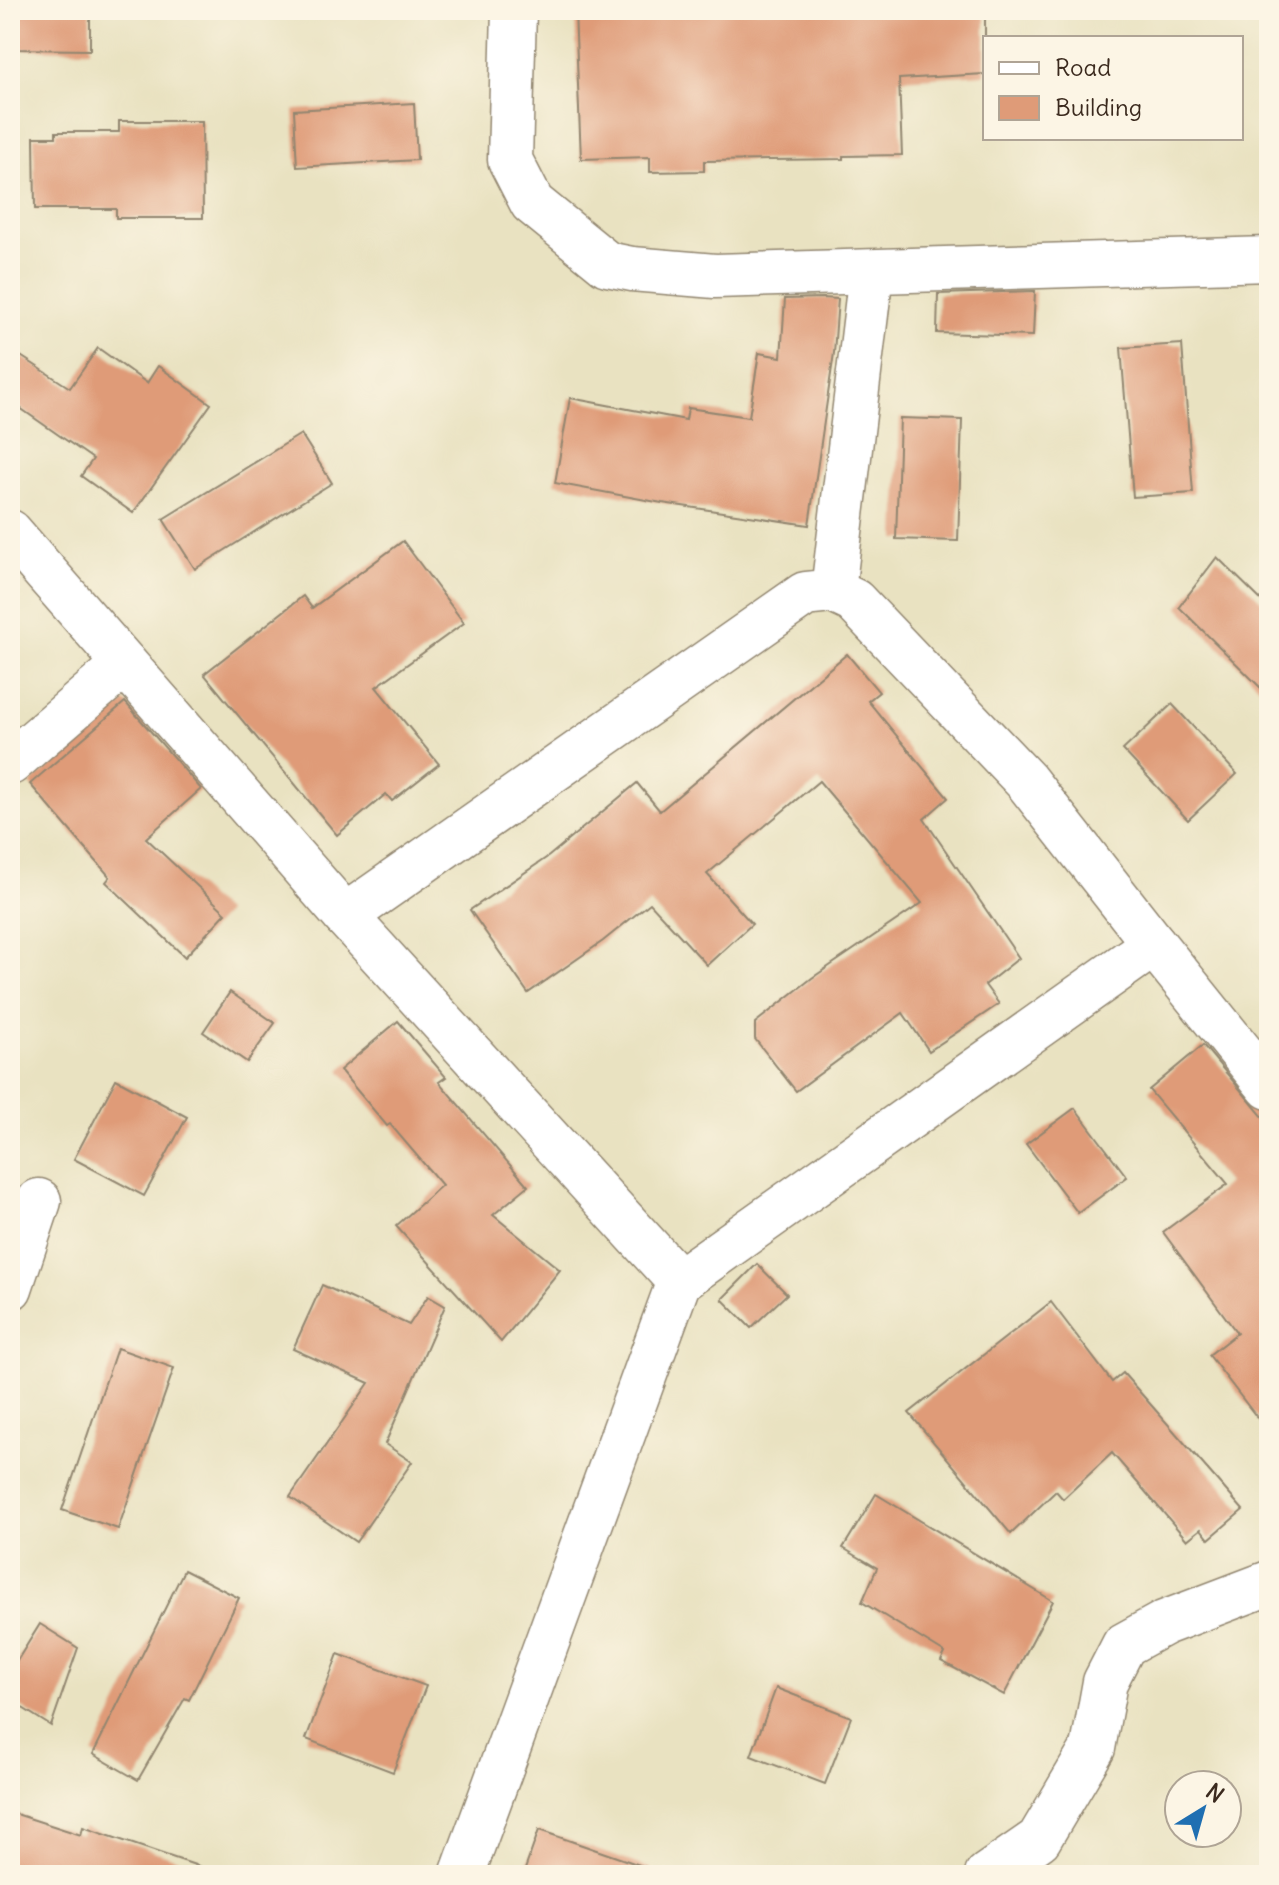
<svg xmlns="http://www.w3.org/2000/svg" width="1279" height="1885" font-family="Delius,sans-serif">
  <rect width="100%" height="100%" fill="#fcf5e5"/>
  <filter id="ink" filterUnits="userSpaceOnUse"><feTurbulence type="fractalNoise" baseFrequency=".0125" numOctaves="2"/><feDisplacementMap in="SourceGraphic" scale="16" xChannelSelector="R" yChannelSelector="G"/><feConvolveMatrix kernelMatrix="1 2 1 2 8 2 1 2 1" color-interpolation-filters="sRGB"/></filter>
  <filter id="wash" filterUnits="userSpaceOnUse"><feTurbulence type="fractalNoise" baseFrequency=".006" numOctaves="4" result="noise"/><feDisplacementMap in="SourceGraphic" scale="32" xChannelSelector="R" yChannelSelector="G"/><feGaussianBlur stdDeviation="1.8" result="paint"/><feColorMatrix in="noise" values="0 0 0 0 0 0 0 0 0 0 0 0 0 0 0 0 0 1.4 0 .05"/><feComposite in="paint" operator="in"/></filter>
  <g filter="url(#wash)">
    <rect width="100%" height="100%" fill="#e9e2c1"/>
    <g id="blocks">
      <g fill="#df9b78">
        <path d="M 10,10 L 90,10 L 90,50 L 10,49 Z"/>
        <path d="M 575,10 L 985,10 L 985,74 L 899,79 L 902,155 L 843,156 L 843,159 L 704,161 L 704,171 L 650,172 L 650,157 L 581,159 Z"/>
        <path d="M 414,103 L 417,160 L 297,167 L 294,110 Z"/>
        <path d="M 119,121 L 202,121 L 203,218 L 116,218 L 116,209 L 35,209 L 34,137 L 56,137 L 56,132 L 119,132 Z"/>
        <path d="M 1035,291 L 1033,336 L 937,333 L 938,294 Z"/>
        <path d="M 823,298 L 838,299 L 834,353 L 809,525 L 662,503 L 555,483 L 570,398 L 686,420 L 688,408 L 749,417 L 759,353 L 781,357 L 785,299 Z"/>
        <path d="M 1182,344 L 1193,493 L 1133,497 L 1121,348 Z"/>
        <path d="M 98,348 L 147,383 L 158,366 L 211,404 L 133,513 L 81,476 L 93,459 L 10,401 L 10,349 L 70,388 Z"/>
        <path d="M 900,418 L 962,420 L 958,541 L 896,539 Z"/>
        <path d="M 301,434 L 332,483 L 195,569 L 163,519 Z"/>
        <path d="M 403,541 L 464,623 L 376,687 L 439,764 L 392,801 L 386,794 L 337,835 L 204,674 L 303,596 L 312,608 Z"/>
        <path d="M 1217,557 L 1269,608 L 1269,696 L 1179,607 Z"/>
        <path d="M 847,654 L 879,692 L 868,701 L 948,798 L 924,819 L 1019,958 L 985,985 L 999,1004 L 929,1051 L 903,1013 L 796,1091 L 755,1039 L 755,1023 L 812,978 L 922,903 L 819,781 L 707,874 L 752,924 L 707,965 L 650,903 L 603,941 L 528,993 L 470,910 L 549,856 L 637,783 L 660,811 Z"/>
        <path d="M 125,702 L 201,789 L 146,838 L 226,913 L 185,957 L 106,882 L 110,877 L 30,784 Z"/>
        <path d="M 1172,704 L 1237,774 L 1188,820 L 1123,750 Z"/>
        <path d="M 230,992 L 275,1023 L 247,1062 L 203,1032 Z"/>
        <path d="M 398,1021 L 446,1077 L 439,1082 L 528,1186 L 493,1215 L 560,1270 L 501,1342 L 396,1226 L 442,1185 L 390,1124 L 387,1126 L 340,1070 Z"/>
        <path d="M 1203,1045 L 1269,1124 L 1269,1433 L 1209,1355 L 1237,1333 L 1163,1232 L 1228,1184 L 1149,1090 Z"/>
        <path d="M 116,1079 L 187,1117 L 144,1196 L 74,1159 Z"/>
        <path d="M 1075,1108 L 1127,1177 L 1078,1213 L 1026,1144 Z"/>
        <path d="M 757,1264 L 787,1294 L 751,1328 L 722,1299 Z"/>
        <path d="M 322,1285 L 409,1325 L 428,1296 L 445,1306 L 385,1444 L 412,1462 L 356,1542 L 290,1497 L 369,1383 L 293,1349 Z"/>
        <path d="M 1051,1302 L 1112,1382 L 1123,1373 L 1243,1510 L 1209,1539 L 1201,1529 L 1187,1540 L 1112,1453 L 1063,1499 L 1056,1491 L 1011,1534 L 909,1413 Z"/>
        <path d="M 117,1348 L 174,1368 L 118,1529 L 62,1510 Z"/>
        <path d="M 876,1494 L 1053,1601 L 1004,1695 L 941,1661 L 945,1653 L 862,1602 L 877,1568 L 843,1548 Z"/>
        <path d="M 184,1570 L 239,1598 L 189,1700 L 185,1698 L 138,1780 L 93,1754 Z"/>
        <path d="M 40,1624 L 78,1648 L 51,1726 L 10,1700 L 10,1672 Z"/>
        <path d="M 338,1654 L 426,1686 L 393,1772 L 306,1739 Z"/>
        <path d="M 776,1688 L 851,1717 L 825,1784 L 751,1756 Z"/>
        <path d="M 10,1812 L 81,1835 L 83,1827 L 204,1868 L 203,1875 L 10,1875 Z"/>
        <path d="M 539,1830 L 651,1869 L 650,1875 L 523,1875 Z"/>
      </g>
    </g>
  </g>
  <g filter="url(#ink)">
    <use href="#blocks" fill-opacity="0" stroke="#928670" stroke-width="2"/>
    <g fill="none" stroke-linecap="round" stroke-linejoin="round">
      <g stroke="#928670" stroke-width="47">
        <g id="street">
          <path d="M 514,10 L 510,160 L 532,203 L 607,264 L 632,269 L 715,276 L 1269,259"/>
          <path d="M 10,532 L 345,916 L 679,1281 L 1154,944 L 1269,1087"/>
          <path d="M 833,591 L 871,272"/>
          <path d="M 10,763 L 125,664"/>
          <path d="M 345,916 L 805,594 L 833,591 L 854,601 L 1026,781 L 1154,944"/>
          <path d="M 10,1288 L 39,1201"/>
          <path d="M 462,1875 L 679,1281"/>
          <path d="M 987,1875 L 1039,1839 L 1093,1748 L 1105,1682 L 1124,1645 L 1164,1623 L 1269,1583"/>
        </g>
      </g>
      <use href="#street" stroke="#fff" stroke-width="44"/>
    </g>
  </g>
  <rect width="1279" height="1885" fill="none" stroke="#fcf5e5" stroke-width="40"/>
  <rect x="983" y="36" width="260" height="104" fill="#fcf5e5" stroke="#afa495" stroke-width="2"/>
  <rect x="999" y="62" width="40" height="12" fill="#ffffff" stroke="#afa495" stroke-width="2"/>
  <text x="1055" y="76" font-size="24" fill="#3b2a1e">Road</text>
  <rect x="999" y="96" width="40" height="24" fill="#df9b78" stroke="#afa495" stroke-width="2"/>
  <text x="1055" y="116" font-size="24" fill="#3b2a1e">Building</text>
  <g transform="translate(1203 1809) rotate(37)"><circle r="38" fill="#fcf5e5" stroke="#afa495" stroke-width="2"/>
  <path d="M0-6L14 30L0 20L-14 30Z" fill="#1f6fb2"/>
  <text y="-12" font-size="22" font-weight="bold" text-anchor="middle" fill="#3b2a1e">N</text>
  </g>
</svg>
